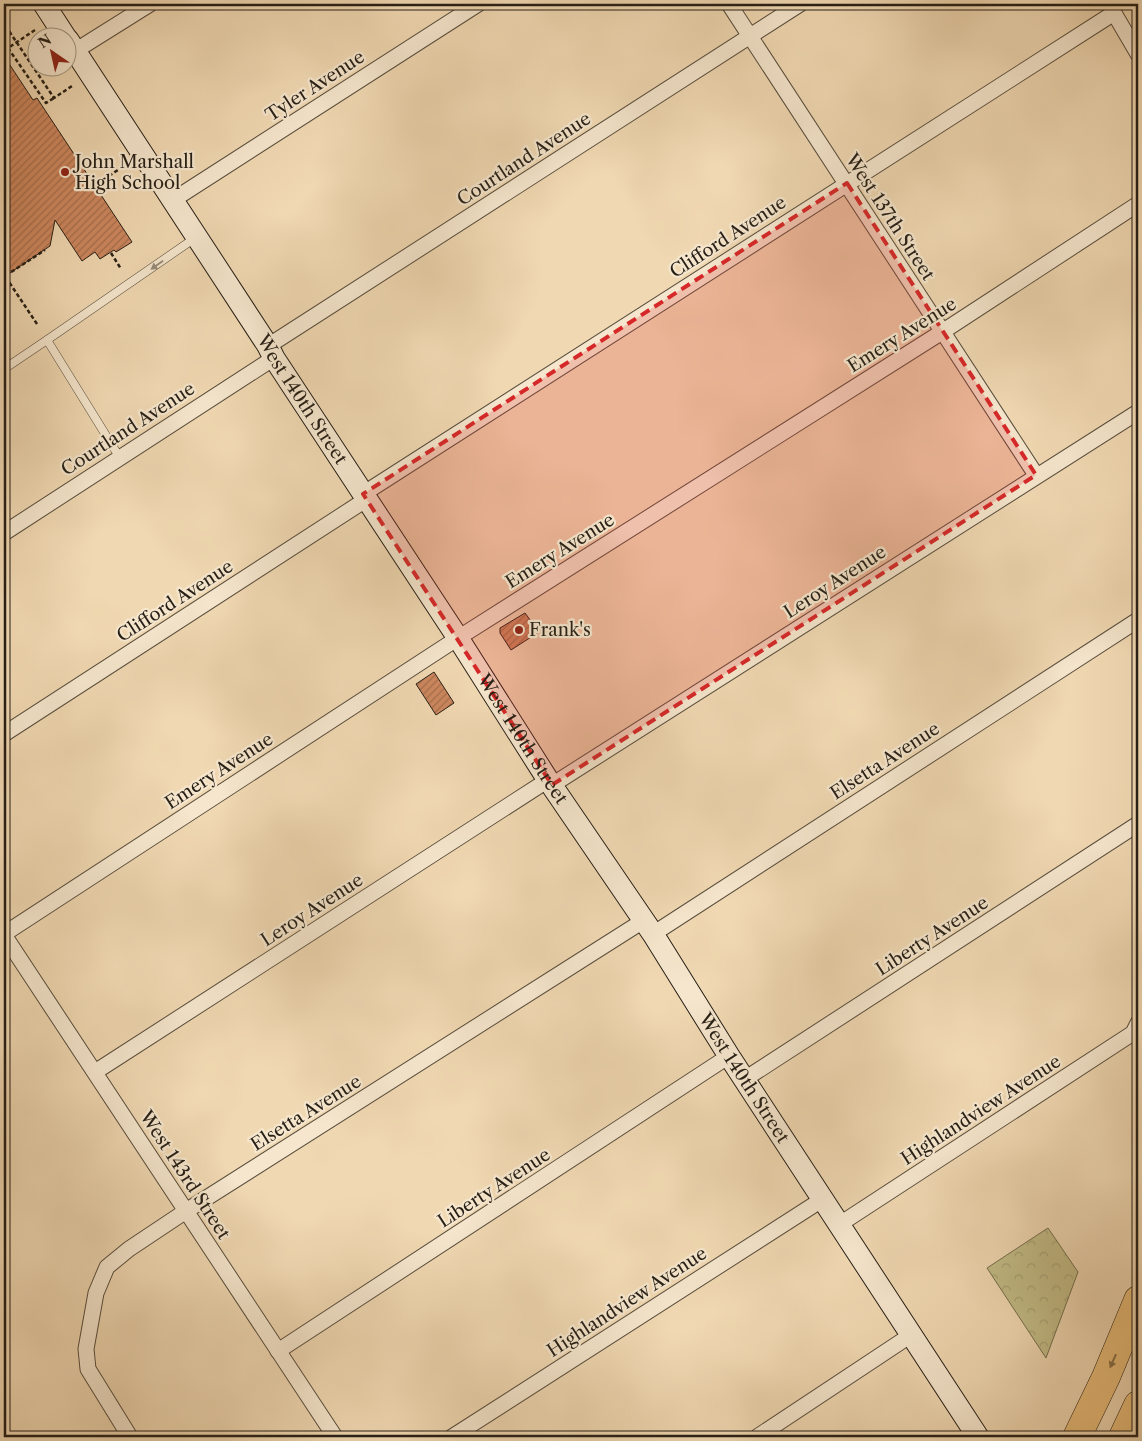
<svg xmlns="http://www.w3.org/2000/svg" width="1142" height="1441" font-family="'Libre Caslon Text',serif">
  <defs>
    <pattern id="forest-crowns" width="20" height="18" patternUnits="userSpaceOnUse" patternTransform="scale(1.25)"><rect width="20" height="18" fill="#c2bc87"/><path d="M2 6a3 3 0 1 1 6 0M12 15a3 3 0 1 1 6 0" fill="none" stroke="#a7a174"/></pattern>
    <pattern id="building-hatch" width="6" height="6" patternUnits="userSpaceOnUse" patternTransform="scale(1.25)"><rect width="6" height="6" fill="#cd875e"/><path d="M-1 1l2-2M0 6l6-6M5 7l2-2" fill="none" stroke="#a66e4d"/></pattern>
  </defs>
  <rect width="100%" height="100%" fill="#f0d8b2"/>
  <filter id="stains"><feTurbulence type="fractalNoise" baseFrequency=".004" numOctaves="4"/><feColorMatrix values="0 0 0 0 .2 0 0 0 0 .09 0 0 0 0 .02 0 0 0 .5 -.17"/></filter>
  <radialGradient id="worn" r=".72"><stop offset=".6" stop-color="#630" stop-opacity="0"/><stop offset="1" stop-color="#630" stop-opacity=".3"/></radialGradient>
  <path fill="url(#forest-crowns)" stroke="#746e4e" d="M 1048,1228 L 1078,1272 L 1046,1358 L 987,1268 Z"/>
  <g fill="url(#building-hatch)" stroke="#261f16">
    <path d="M 4,56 L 33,100 L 37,98 L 132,242 L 116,252 L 114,250 L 100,259 L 95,252 L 82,261 L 55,220 L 50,246 L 4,277 Z"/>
    <path d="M 525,613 L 539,632 L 511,650 L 500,633 L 500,628 Z"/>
    <path d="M 434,672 L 454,703 L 436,715 L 416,684 Z"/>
  </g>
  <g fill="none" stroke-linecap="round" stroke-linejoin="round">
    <g stroke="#584d3d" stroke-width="9">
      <g id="lane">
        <path d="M 47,340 L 195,238"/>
        <path d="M 4,369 L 47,340 L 120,458"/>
      </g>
    </g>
    <g stroke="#584d3d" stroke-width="17">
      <g id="street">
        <path d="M 729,4 L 1036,475"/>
        <path d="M 1112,5 L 1114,13 L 1138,54"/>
        <path d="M 75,51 L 150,4"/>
        <path d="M 173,200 L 478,4"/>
        <path d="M 268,346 L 800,4"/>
        <path d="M 363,494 L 1114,13"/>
        <path d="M 4,533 L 274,358"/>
        <path d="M 4,734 L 367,499"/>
        <path d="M 552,785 L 1138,412"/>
        <path d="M 4,934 L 458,638 L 942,332 L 1138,204"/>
        <path d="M 653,934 L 1138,620"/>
        <path d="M 4,935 L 335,1437"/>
        <path d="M 95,1072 L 548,780"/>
        <path d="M 745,1079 L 1138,824"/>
        <path d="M 840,1224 L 1133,1033 L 1138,1023"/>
        <path d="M 278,1351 L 729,1056"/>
        <path d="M 130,1437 L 88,1369 L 86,1349 L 96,1293 L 107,1267 L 129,1249 L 186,1211 L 643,921"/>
        <path d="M 452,1437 L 823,1199"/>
        <path d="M 757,1437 L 911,1335"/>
      </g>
    </g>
    <g stroke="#261f16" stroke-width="23">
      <g id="secondary">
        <path d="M 44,4 L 66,38"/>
        <path id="s1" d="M 68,40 L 268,346 L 274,358 L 458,638 L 548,780 L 653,934 L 729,1056 L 978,1437"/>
      </g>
    </g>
    <g stroke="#261f16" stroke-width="29">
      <g id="highway">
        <path d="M 1077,1437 L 1106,1377 L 1138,1300"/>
        <path d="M 1123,1437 L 1138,1405"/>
      </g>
    </g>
    <g stroke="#261f16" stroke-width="2.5" stroke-dasharray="4 2.5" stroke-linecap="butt">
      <path d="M 4,28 L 9,31 L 54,98 L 72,86"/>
      <path d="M 35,30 L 8,48 L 46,103 L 54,98"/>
      <path d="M 98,183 L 124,166"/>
      <path d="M 111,253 L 121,269"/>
      <path d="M 37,324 L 5,276 L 45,250"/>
    </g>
    <use href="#lane" stroke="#f5e6cd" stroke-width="8"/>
    <use href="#street" stroke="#f5e6cd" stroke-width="15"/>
    <use href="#secondary" stroke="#f5e6cd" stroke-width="21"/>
    <use href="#highway" stroke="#e8bc79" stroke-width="28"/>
  </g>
  <defs><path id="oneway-solid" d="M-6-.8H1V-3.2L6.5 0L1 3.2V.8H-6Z" transform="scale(1.25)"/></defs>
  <use fill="#988c7b" href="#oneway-solid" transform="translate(157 265) rotate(145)"/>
  <use fill="#876e48" href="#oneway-solid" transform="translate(1113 1361) rotate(114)"/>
  <path fill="#d62828" fill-opacity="0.2" stroke="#d62828" stroke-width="4" stroke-dasharray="10 6" stroke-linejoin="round" d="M 847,183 L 1036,475 L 552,785 L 363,494 Z"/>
  <g fill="#8f2418" stroke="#f5e6cd" stroke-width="2">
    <circle cx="65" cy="172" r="5"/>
    <circle cx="519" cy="630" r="5"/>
  </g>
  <g text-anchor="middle" stroke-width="4.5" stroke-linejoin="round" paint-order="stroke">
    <g font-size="18" fill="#261f16" stroke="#f5e6cd">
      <text transform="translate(315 86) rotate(-33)" y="6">Tyler Avenue</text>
      <text transform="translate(524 159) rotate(-33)" y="6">Courtland Avenue</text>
      <text transform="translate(890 217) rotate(57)" y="6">West 137th Street</text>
      <text transform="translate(728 237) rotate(-33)" y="6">Clifford Avenue</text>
      <text transform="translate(902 335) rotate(-32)" y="6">Emery Avenue</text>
      <text dy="6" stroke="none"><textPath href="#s1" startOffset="429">West 140th Street</textPath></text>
      <text transform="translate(128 429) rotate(-33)" y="6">Courtland Avenue</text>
      <text transform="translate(560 551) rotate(-32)" y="6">Emery Avenue</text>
      <text transform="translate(835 582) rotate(-33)" y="6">Leroy Avenue</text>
      <text transform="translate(175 601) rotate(-33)" y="6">Clifford Avenue</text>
      <text dy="6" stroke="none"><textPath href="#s1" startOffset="834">West 140th Street</textPath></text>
      <text transform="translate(885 761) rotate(-33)" y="6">Elsetta Avenue</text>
      <text transform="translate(219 771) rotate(-33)" y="6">Emery Avenue</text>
      <text transform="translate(312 910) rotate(-33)" y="6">Leroy Avenue</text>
      <text transform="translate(932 936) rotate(-33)" y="6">Liberty Avenue</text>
      <text dy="6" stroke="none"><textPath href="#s1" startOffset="1239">West 140th Street</textPath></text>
      <text transform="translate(981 1110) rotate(-33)" y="6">Highlandview Avenue</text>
      <text transform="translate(306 1113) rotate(-32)" y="6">Elsetta Avenue</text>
      <text transform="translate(185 1175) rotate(57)" y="6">West 143rd Street</text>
      <text transform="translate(494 1188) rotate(-33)" y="6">Liberty Avenue</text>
      <text transform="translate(627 1302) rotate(-33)" y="6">Highlandview Avenue</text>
    </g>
    <g font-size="18" fill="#261f16" stroke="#f5e6cd" text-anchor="start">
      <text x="75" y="168">John Marshall<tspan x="75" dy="21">High School</tspan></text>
      <text x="529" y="636">Frank's</text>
    </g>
  </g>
  <rect width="1142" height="1441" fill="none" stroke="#f0d8b2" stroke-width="20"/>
  <rect x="5" y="5" width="1132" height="1431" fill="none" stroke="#261f16" stroke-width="2.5"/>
  <rect x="10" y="10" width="1122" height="1421" fill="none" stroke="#261f16"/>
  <g transform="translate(52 52) rotate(326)"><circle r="24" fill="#f5e6cd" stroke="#a29684"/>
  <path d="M0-4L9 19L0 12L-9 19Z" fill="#8f2418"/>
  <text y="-8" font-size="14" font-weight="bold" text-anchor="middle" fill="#261f16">N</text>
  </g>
  <rect width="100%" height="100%" filter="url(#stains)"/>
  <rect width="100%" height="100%" fill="url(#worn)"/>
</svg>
